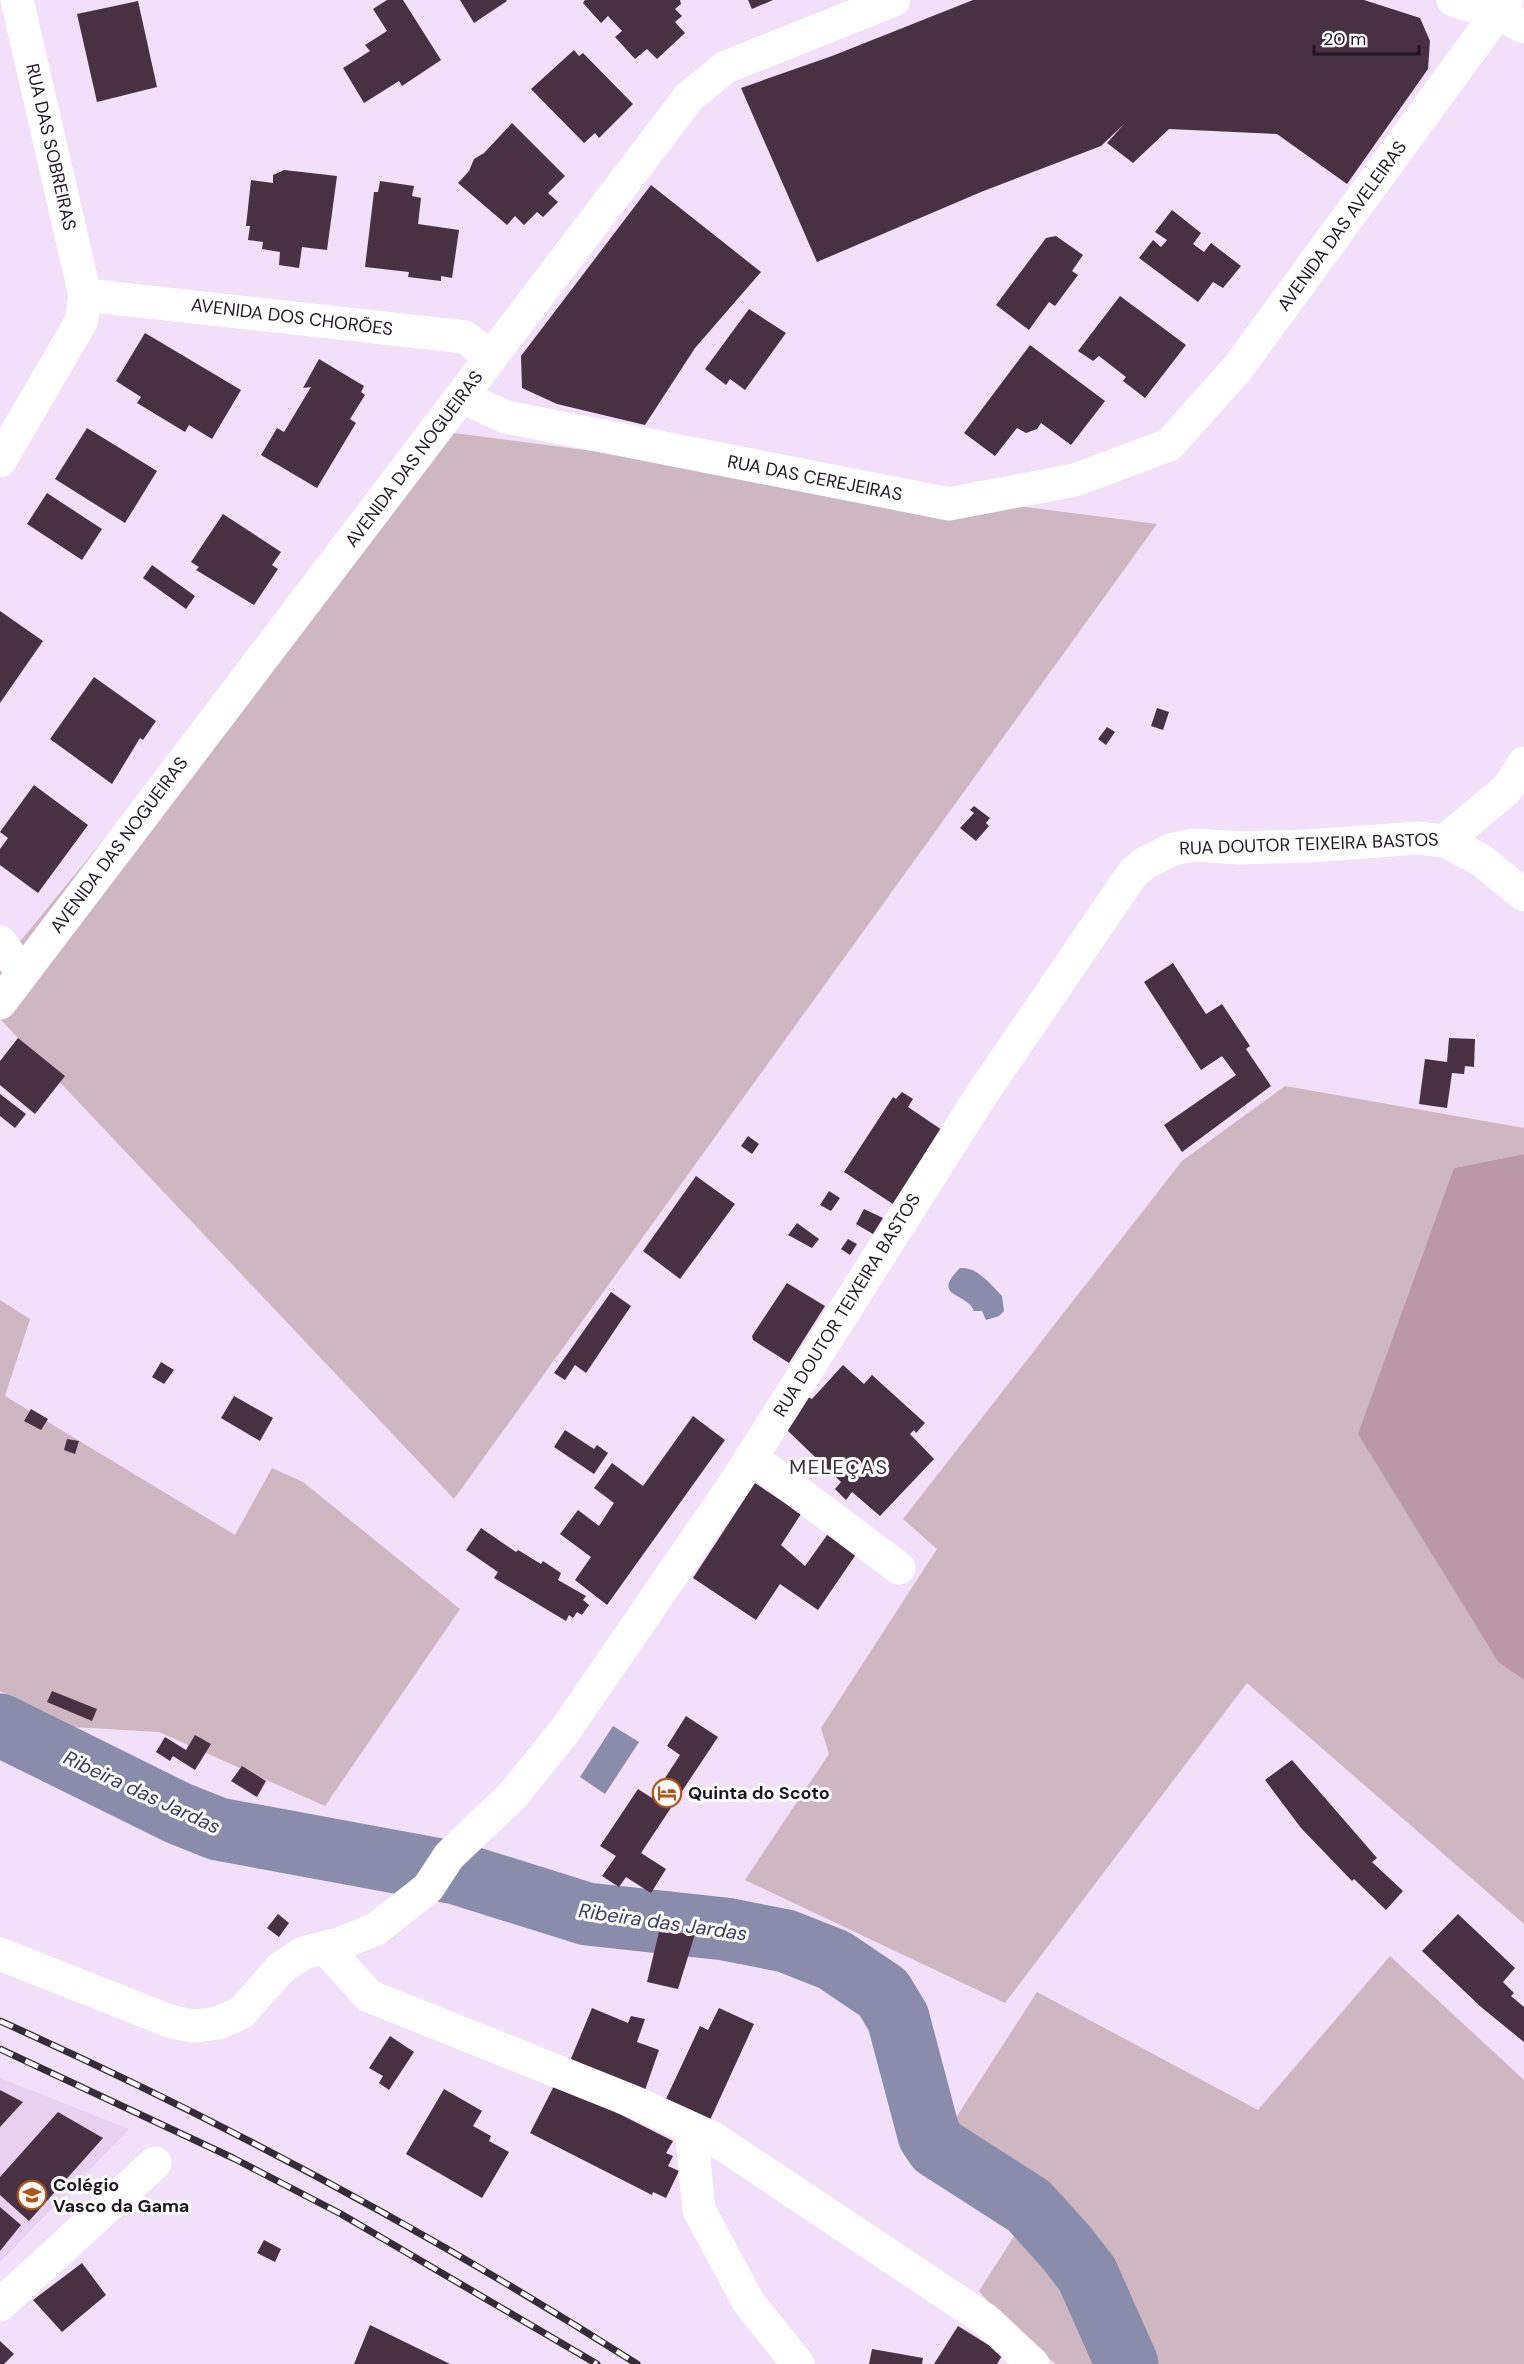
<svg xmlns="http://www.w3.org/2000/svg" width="1524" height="2364" font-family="'DM Sans',sans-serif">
  <rect width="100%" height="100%" fill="#f2dffa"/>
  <path fill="#e8d1f1" d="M 0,2078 L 129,2129 L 0,2262 Z"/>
  <g fill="#ceb7c0">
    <path d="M 438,431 L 1157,524 L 454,1499 L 0,1019 L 0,966 Z"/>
    <path d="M 1285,1086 L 1524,1128 L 1524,1154 L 1454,1168 L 1499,1663 L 1524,1680 L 1524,1924 L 1247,1683 L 1005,2003 L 745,1880 L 829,1754 L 821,1728 L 937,1549 L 903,1519 L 1182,1161 Z"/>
    <path d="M 0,1300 L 30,1319 L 5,1396 L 235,1535 L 272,1468 L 303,1482 L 460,1609 L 325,1806 L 159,1732 L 71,1727 L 0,1691 Z"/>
    <path d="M 1390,1956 L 1524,2080 L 1524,2364 L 1146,2364 L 1112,2270 L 1079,2224 L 950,2127 L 1037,1992 L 1258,2110 Z"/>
    <path d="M 1024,2221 L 1079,2278 L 1093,2322 L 1095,2364 L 1056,2364 L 1013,2330 L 979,2291 Z"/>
  </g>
  <path fill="#ba98a5" d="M 1524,1154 L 1524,1680 L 1499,1663 L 1358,1434 L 1454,1168 Z"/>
  <g fill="#898caa">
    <path d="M 960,1268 C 978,1267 990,1284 1002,1296 L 1004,1311 L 999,1316 L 986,1320 L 982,1311 L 974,1311 C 967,1292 930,1298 960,1268 Z"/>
    <path d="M 613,1726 L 639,1742 L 605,1794 L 580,1777 Z"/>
  </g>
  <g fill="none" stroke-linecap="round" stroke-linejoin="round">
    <path stroke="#898caa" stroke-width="63" d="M 0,1725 L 178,1813 L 218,1829 L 456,1873 L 587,1914 L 725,1929 L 786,1941 L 834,1960 L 883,1993 L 898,2018 L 929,2135 L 937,2147 L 1029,2206 L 1066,2247 L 1087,2274 L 1127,2364"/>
  </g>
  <g fill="#493144">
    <path d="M 387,0 L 403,0 L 441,60 L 402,86 L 399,81 L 364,103 L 343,68 L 370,51 L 365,45 L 387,31 L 373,9 Z"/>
    <path d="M 460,0 L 506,0 L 507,1 L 474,23 Z"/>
    <path d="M 585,0 L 680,0 L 681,4 L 675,9 L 682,16 L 675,22 L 685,33 L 657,59 L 647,49 L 635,59 L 615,37 L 622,31 L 608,16 L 601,23 L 583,3 Z"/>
    <path d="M 748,0 L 773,0 L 752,9 Z"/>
    <path d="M 973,0 L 1364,0 L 1420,18 L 1430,41 L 1428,69 L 1347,184 L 1277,134 L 1169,129 L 1133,163 L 1107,143 L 1124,124 L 1101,146 L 981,192 L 817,262 L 741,88 L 832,56 Z"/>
    <path d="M 138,1 L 157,87 L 97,102 L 77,14 Z"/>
    <path d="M 574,50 L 579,56 L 583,53 L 633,104 L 599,138 L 595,133 L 584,143 L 531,89 Z"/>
    <path d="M 512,123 L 565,176 L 548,193 L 558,202 L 543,217 L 537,212 L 524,225 L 515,216 L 507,225 L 458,183 L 469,171 L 474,159 L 484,153 Z"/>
    <path d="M 284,170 L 337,176 L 327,250 L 302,247 L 299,268 L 279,265 L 280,252 L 262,249 L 263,242 L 248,240 L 250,226 L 246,226 L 251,180 L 273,183 L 273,175 Z"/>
    <path d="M 380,181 L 414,186 L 412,196 L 421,198 L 418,224 L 459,230 L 452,278 L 441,276 L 441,281 L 408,277 L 409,272 L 365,267 L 374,192 L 378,192 Z"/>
    <path d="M 651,185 L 761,272 L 695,348 L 645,425 L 557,404 L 522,388 L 521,356 Z"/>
    <path d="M 1172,210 L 1201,233 L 1193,244 L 1204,252 L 1211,243 L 1241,266 L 1223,288 L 1213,282 L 1198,302 L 1139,258 L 1153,240 L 1161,247 L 1167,240 L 1155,232 Z"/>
    <path d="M 1056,236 L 1083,255 L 1072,271 L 1078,275 L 1055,306 L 1049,302 L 1029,330 L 996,305 L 1046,238 Z"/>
    <path d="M 1120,296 L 1186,345 L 1145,398 L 1123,381 L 1126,377 L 1099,356 L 1093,361 L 1078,351 Z"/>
    <path d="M 749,309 L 786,333 L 745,390 L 730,379 L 726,385 L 705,369 Z"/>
    <path d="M 145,333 L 241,390 L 212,439 L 189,425 L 185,432 L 137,403 L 141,397 L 116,381 Z"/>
    <path d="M 1030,345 L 1105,401 L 1071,445 L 1041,423 L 1037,429 L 1026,433 L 1017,428 L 995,456 L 964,433 Z"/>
    <path d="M 319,359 L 364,386 L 361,392 L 365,395 L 350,419 L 356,423 L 317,488 L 261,455 L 277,428 L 284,432 L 311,387 L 303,388 Z"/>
    <path d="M 87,428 L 157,471 L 125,523 L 55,479 Z"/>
    <path d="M 47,493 L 102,529 L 82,560 L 27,524 Z"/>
    <path d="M 223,514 L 281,552 L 272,565 L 278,569 L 254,605 L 196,570 L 199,567 L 191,562 Z"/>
    <path d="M 152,565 L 195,596 L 186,609 L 143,578 Z"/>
    <path d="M 0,611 L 43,641 L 0,703 Z"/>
    <path d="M 94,677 L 156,721 L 143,740 L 140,738 L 112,784 L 50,739 Z"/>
    <path d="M 1157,708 L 1169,712 L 1163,730 L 1151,726 Z"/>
    <path d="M 1107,727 L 1115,732 L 1106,745 L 1098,739 Z"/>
    <path d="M 34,785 L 88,825 L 38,893 L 0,865 L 0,849 L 8,838 L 0,832 Z"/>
    <path d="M 974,806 L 990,818 L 986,823 L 989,826 L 976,841 L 960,828 L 974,813 L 970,810 Z"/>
    <path d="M 1173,963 L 1206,1014 L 1222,1004 L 1250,1046 L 1246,1049 L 1271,1086 L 1182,1152 L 1164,1125 L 1236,1075 L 1222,1056 L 1201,1070 L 1144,982 Z"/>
    <path d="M 18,1038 L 65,1076 L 35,1114 L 0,1085 L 0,1061 Z"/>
    <path d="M 1449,1038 L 1475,1039 L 1474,1067 L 1465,1066 L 1464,1074 L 1452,1073 L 1447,1108 L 1419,1104 L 1425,1059 L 1447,1062 Z"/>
    <path d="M 902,1092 L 913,1099 L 908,1107 L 942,1130 L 893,1204 L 844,1172 L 893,1097 L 896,1099 Z"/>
    <path d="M 0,1094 L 26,1114 L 15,1128 L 0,1116 Z"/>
    <path d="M 748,1136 L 759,1144 L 752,1154 L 741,1146 Z"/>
    <path d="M 696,1176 L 735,1204 L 680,1279 L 643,1251 Z"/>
    <path d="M 829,1191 L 840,1198 L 831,1211 L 820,1205 Z"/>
    <path d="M 864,1209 L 883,1218 L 873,1234 L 856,1224 Z"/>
    <path d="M 797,1223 L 819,1239 L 812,1248 L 788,1235 Z"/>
    <path d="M 848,1239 L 857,1244 L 850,1255 L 841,1249 Z"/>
    <path d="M 787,1283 L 825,1306 L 789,1363 L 753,1340 L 752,1336 Z"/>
    <path d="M 611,1292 L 631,1306 L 586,1373 L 575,1365 L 565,1380 L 554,1373 Z"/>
    <path d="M 161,1362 L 174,1370 L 164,1384 L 152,1377 Z"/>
    <path d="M 843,1365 L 864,1384 L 872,1375 L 925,1423 L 916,1433 L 914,1430 L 910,1434 L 934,1459 L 880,1516 L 852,1492 L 846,1500 L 835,1489 L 841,1482 L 787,1430 L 806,1396 L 812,1399 Z"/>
    <path d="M 234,1396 L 273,1418 L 260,1441 L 221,1418 Z"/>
    <path d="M 31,1409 L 48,1419 L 41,1430 L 24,1421 Z"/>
    <path d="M 693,1416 L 725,1440 L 607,1605 L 575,1580 L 591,1557 L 560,1534 L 578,1510 L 599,1526 L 614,1503 L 594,1488 L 612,1463 L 643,1486 Z"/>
    <path d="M 565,1430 L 594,1449 L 597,1445 L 608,1453 L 594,1474 L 554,1447 Z"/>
    <path d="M 67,1439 L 79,1441 L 75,1454 L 64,1450 Z"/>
    <path d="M 755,1483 L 801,1514 L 781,1545 L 805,1566 L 830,1531 L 859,1550 L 818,1610 L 780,1584 L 756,1620 L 693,1578 Z"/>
    <path d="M 481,1528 L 516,1552 L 518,1550 L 541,1564 L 543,1561 L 561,1573 L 558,1580 L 586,1596 L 583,1600 L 589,1605 L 582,1615 L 577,1612 L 573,1618 L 569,1615 L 566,1621 L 494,1578 L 498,1572 L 466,1550 Z"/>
    <path d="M 52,1691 L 97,1709 L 92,1721 L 47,1702 Z"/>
    <path d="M 686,1716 L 718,1737 L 641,1853 L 666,1869 L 651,1893 L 626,1877 L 619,1887 L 602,1876 L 616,1856 L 600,1846 L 638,1789 L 652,1798 L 680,1755 L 667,1746 Z"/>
    <path d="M 195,1735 L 211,1744 L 195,1770 L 173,1756 L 170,1761 L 156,1752 L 165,1737 L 186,1750 Z"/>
    <path d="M 1292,1760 L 1377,1858 L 1372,1862 L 1403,1891 L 1386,1910 L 1354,1879 L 1352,1881 L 1301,1828 L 1265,1780 Z"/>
    <path d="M 242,1766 L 266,1781 L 257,1797 L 231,1781 Z"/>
    <path d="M 278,1914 L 289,1923 L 279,1937 L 267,1928 Z"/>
    <path d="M 1458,1914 L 1515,1968 L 1503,1982 L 1514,1993 L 1511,1996 L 1524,2007 L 1524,2042 L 1481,2007 L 1422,1951 Z"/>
    <path d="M 659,1932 L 695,1934 L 678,1989 L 647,1982 Z"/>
    <path d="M 592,2008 L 628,2023 L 631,2016 L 645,2019 L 637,2042 L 659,2050 L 644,2093 L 570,2061 Z"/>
    <path d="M 719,2008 L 754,2024 L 710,2120 L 665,2101 L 700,2026 L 708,2030 Z"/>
    <path d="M 390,2036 L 414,2052 L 389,2090 L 379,2083 L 383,2076 L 369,2068 Z"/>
    <path d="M 556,2082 L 673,2141 L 666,2153 L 673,2156 L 668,2166 L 679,2171 L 666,2198 L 653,2192 L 652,2195 L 530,2133 Z"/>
    <path d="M 444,2089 L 482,2111 L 473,2126 L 491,2136 L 489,2141 L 509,2152 L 482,2198 L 406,2154 Z"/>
    <path d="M 0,2090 L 23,2102 L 0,2127 Z"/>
    <path d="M 58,2112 L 103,2138 L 29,2221 L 0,2195 L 0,2177 Z"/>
    <path d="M 0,2207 L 21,2225 L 0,2251 Z"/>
    <path d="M 264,2240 L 281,2249 L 275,2262 L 257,2253 Z"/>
    <path d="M 82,2263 L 106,2295 L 62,2332 L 33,2300 Z"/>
    <path d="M 370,2325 L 450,2364 L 354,2364 Z"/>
    <path d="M 958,2326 L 1003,2354 L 997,2364 L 934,2364 Z"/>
    <path d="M 0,2341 L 14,2354 L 4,2364 L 0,2364 Z"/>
    <path d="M 872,2349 L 923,2358 L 922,2364 L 869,2364 Z"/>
  </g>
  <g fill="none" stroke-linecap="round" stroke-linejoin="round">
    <g stroke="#fff" stroke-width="33">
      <path d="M 1453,0 L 1497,14 L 1524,27"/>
      <path d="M 85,295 L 465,337 L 491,357"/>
      <path d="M 461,397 L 506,417 L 949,504 L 1075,480 L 1169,445 L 1237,369 L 1507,0"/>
      <path d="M 0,461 L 81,322 L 85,295 L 17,0"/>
      <path d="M 1445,841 L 1481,860 L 1524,895"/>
      <path d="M 0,942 L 22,972"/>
      <path d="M 0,1003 L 689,97 L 726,67 L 894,0"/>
      <path d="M 751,1457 L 899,1568"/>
      <path d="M 325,1948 L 369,1996 L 634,2102 L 713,2138 L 986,2320 L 1033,2364"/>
      <path d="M 0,1954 L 172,2022 L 194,2026 L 218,2023 L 241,2013 L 281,1968 L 303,1953 L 339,1944 L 376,1929 L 428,1888 L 449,1856 L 513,1795 L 564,1732 L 737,1480 L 982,1094 L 1133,873 L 1145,863 L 1173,849 L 1195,845 L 1238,848 L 1309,846 L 1418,838 L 1445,841 L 1507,789 L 1524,763"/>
      <path d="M 691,2128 L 699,2210 L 749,2303 L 798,2364"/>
      <path d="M 0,2305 L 155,2163"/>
    </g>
    <g stroke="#352c37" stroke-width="7">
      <g id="rail">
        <path d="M 0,2021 C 221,2120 433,2234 637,2364"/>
        <path d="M 0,2049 L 233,2158 L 341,2214 L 597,2364"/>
      </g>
    </g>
    <use href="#rail" stroke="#fff" stroke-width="4.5" stroke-dasharray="14" stroke-linecap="butt"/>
  </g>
  <defs>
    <g id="hotel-ring" transform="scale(1.5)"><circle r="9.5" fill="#fff" stroke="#b55316" stroke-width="1.5"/><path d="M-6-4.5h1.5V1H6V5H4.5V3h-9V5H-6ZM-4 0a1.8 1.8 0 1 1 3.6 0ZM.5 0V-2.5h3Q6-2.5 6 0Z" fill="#b55316"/></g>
    <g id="school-ring" transform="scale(1.5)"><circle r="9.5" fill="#fff" stroke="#b55316" stroke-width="1.5"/><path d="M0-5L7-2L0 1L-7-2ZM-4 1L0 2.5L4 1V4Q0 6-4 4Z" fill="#b55316"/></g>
  </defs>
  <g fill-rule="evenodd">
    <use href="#hotel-ring" x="667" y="1793"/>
    <use href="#school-ring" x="32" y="2195"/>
  </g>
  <g text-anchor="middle" stroke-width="6" stroke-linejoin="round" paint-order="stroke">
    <g font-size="18" fill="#1e1720" stroke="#fff">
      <text transform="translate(51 147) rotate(77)" y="6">RUA DAS SOBREIRAS</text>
      <text transform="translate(1342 226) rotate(-54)" y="6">AVENIDA DAS AVELEIRAS</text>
      <text transform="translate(292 317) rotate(7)" y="6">AVENIDA DOS CHORÕES</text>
      <text transform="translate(414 459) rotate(-53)" y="6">AVENIDA DAS NOGUEIRAS</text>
      <text transform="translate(815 478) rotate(11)" y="6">RUA DAS CEREJEIRAS</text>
      <text transform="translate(1309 844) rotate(-2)" y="6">RUA DOUTOR TEIXEIRA BASTOS</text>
      <text transform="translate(119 845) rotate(-53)" y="6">AVENIDA DAS NOGUEIRAS</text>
      <text transform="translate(847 1305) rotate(-58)" y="6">RUA DOUTOR TEIXEIRA BASTOS</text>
    </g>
    <g font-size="18" font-weight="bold" fill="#1e1720" stroke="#fff" text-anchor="start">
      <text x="688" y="1799">Quinta do Scoto</text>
      <text x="53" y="2191">Colégio<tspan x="53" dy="21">Vasco da Gama</tspan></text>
    </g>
    <g font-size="20" letter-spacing="1.5" fill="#3e3044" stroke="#fff">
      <text x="839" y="1474">MELEÇAS</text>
    </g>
    <g font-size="20" font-style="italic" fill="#3a3d69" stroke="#fff">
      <text transform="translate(142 1792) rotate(25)" y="7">Ribeira das Jardas</text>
      <text transform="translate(663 1922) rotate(8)" y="7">Ribeira das Jardas</text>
    </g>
  </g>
  <path d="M1314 45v9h105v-9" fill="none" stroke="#1e1720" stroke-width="3"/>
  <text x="1323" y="45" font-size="18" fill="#1e1720" stroke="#ffffff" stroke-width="4.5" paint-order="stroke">20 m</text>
</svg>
